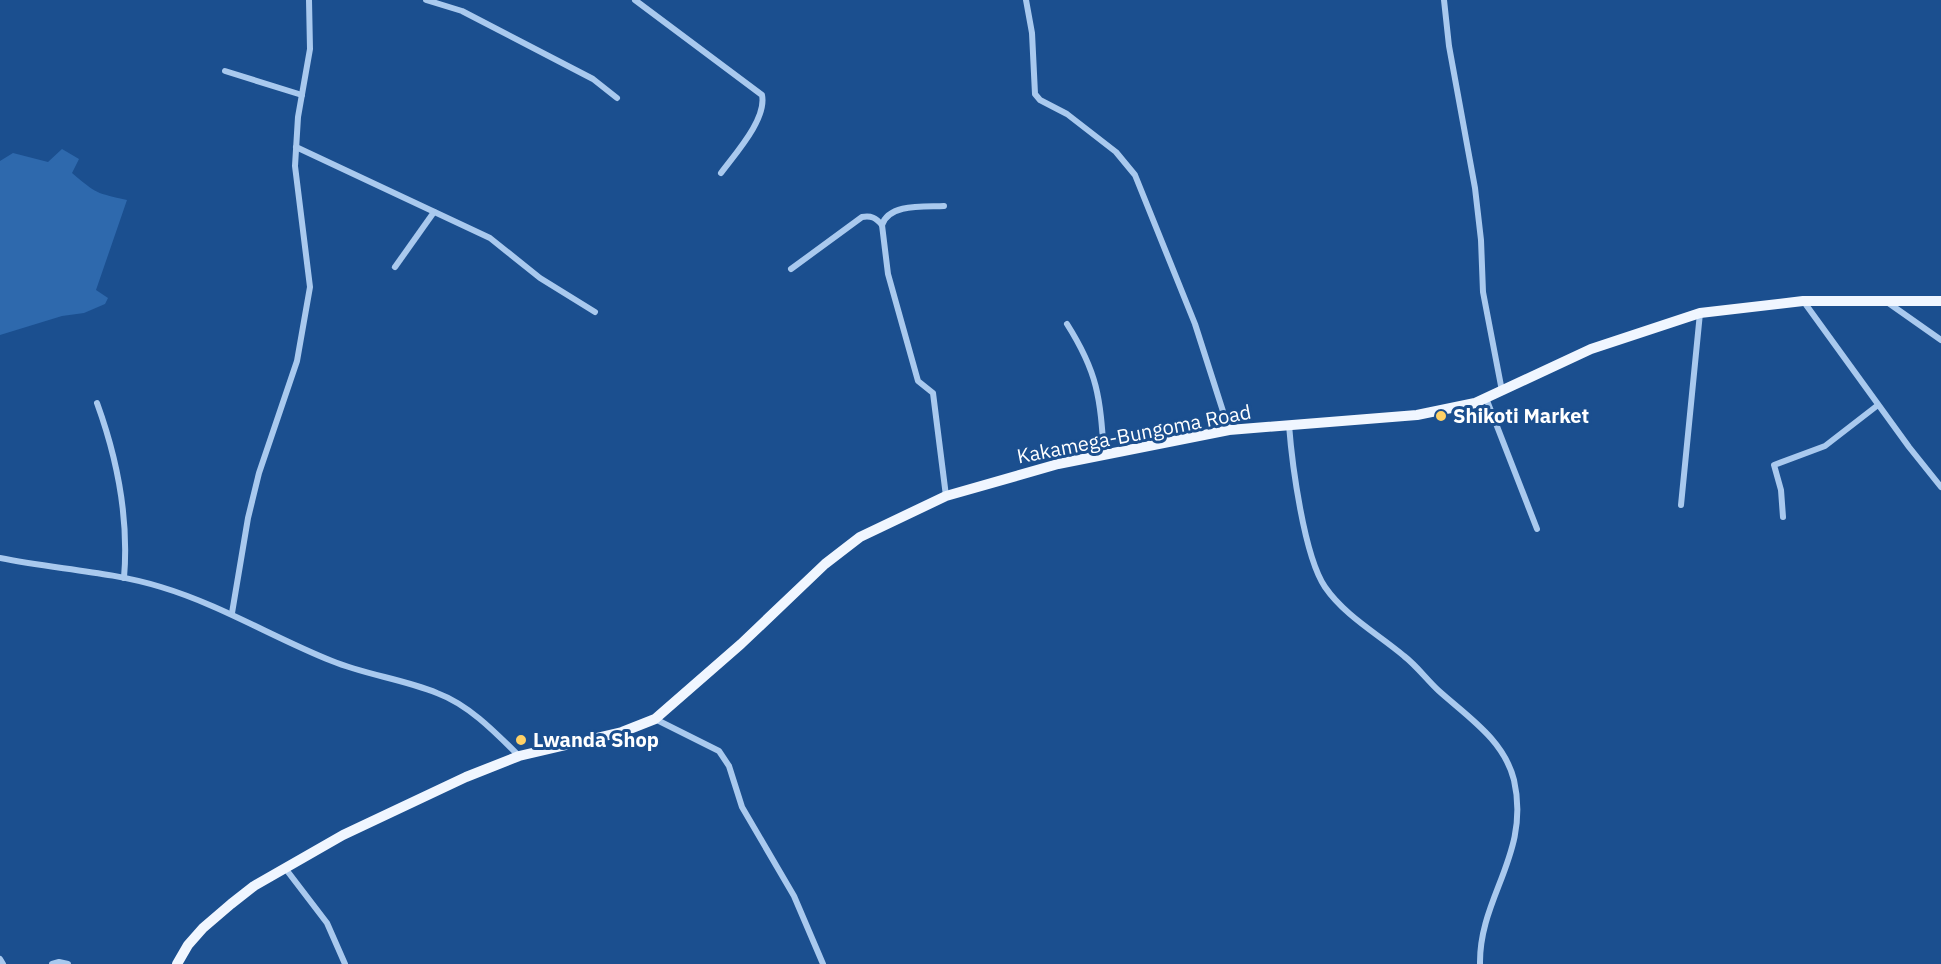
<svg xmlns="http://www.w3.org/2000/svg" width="1941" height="964" font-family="'IBM Plex Sans',sans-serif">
  <rect width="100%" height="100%" fill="#1b4f8f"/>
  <path fill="#2e69ad" d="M 62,149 L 79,159 L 72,173 C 97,194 96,193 127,200 L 96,290 L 108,298 L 105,304 L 84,313 L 62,316 L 0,335 L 0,161 L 13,153 L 48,162 Z"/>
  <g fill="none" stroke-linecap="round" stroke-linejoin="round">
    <g stroke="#a9c9ee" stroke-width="6">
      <path d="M 426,0 L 462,11 L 593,79 L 617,98"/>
      <path d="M 635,0 L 762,95 C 767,119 735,154 721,173"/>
      <path d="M 1026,0 L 1032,33 L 1035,94 L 1040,100 L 1067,114 L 1116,152 L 1135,175 L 1195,324 L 1229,430"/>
      <path d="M 1444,0 L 1449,46 L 1475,188 L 1481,240 L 1483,292 L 1502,391"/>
      <path d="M 225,71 L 302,95"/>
      <path d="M 296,147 L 490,238 L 540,278 L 595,312"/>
      <path d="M 882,225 C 889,203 925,207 944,206"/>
      <path d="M 395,267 L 434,212"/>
      <path d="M 791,269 L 862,217 C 871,215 876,218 882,225 L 888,274 L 918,381 L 933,393 L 946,496"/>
      <path d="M 1804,302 L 1909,447 L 1941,487"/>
      <path d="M 1887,302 L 1941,340"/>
      <path d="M 1067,324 C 1098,373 1100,397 1104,454"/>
      <path d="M 1486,398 L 1537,529"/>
      <path d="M 97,403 C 117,458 129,519 124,578"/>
      <path d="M 1289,425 C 1292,464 1304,556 1325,587 C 1345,616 1378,634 1404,656 C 1417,666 1427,680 1439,691 C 1468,717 1504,740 1514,780 C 1531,854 1479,897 1480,964"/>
      <path d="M 1681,505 L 1700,313"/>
      <path d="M 1783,517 L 1781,490 L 1774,465 L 1825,446 L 1878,405"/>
      <path d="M 0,558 C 53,569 109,571 161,587 C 221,605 274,638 332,661 C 366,675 403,679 437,693 C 469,705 495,732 519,756"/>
      <path d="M 232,613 L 248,518 L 259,473 L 297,361 L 310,287 L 295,166 L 298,117 L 310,49 L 309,0"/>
      <path d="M 655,719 L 719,751 L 729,766 L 742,807 L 794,896 L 823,964"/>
      <path d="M 285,868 L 327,923 L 345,964"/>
      <path d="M 0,959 L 3,964"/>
      <path d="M 52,964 L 59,962 L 68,964"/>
    </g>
    <path stroke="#f0f6ff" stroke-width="10" d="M 177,964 L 188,945 L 203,928 L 231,904 L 254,886 L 343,835 L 466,777 L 519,756 L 622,732 L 655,719 L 741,644 L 825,564 L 860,537 L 946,496 L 1058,464 L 1229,430 L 1417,415 L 1475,403 L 1591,349 L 1700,313 L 1803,301 L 1941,301"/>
  </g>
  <g fill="#ffd166" stroke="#1b4f8f" stroke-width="2">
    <circle cx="1441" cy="416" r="6"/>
    <circle cx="521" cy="740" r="6"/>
  </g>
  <g text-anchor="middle" stroke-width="6" stroke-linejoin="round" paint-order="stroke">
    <g font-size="20" font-weight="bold" fill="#fff" stroke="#1b4f8f" text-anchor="start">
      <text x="1453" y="423">Shikoti Market</text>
      <text x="533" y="747">Lwanda Shop</text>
    </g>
    <g font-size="20" fill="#fff" stroke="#1b4f8f">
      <text transform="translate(1134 434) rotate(-11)" y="7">Kakamega-Bungoma Road</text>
    </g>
  </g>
</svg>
